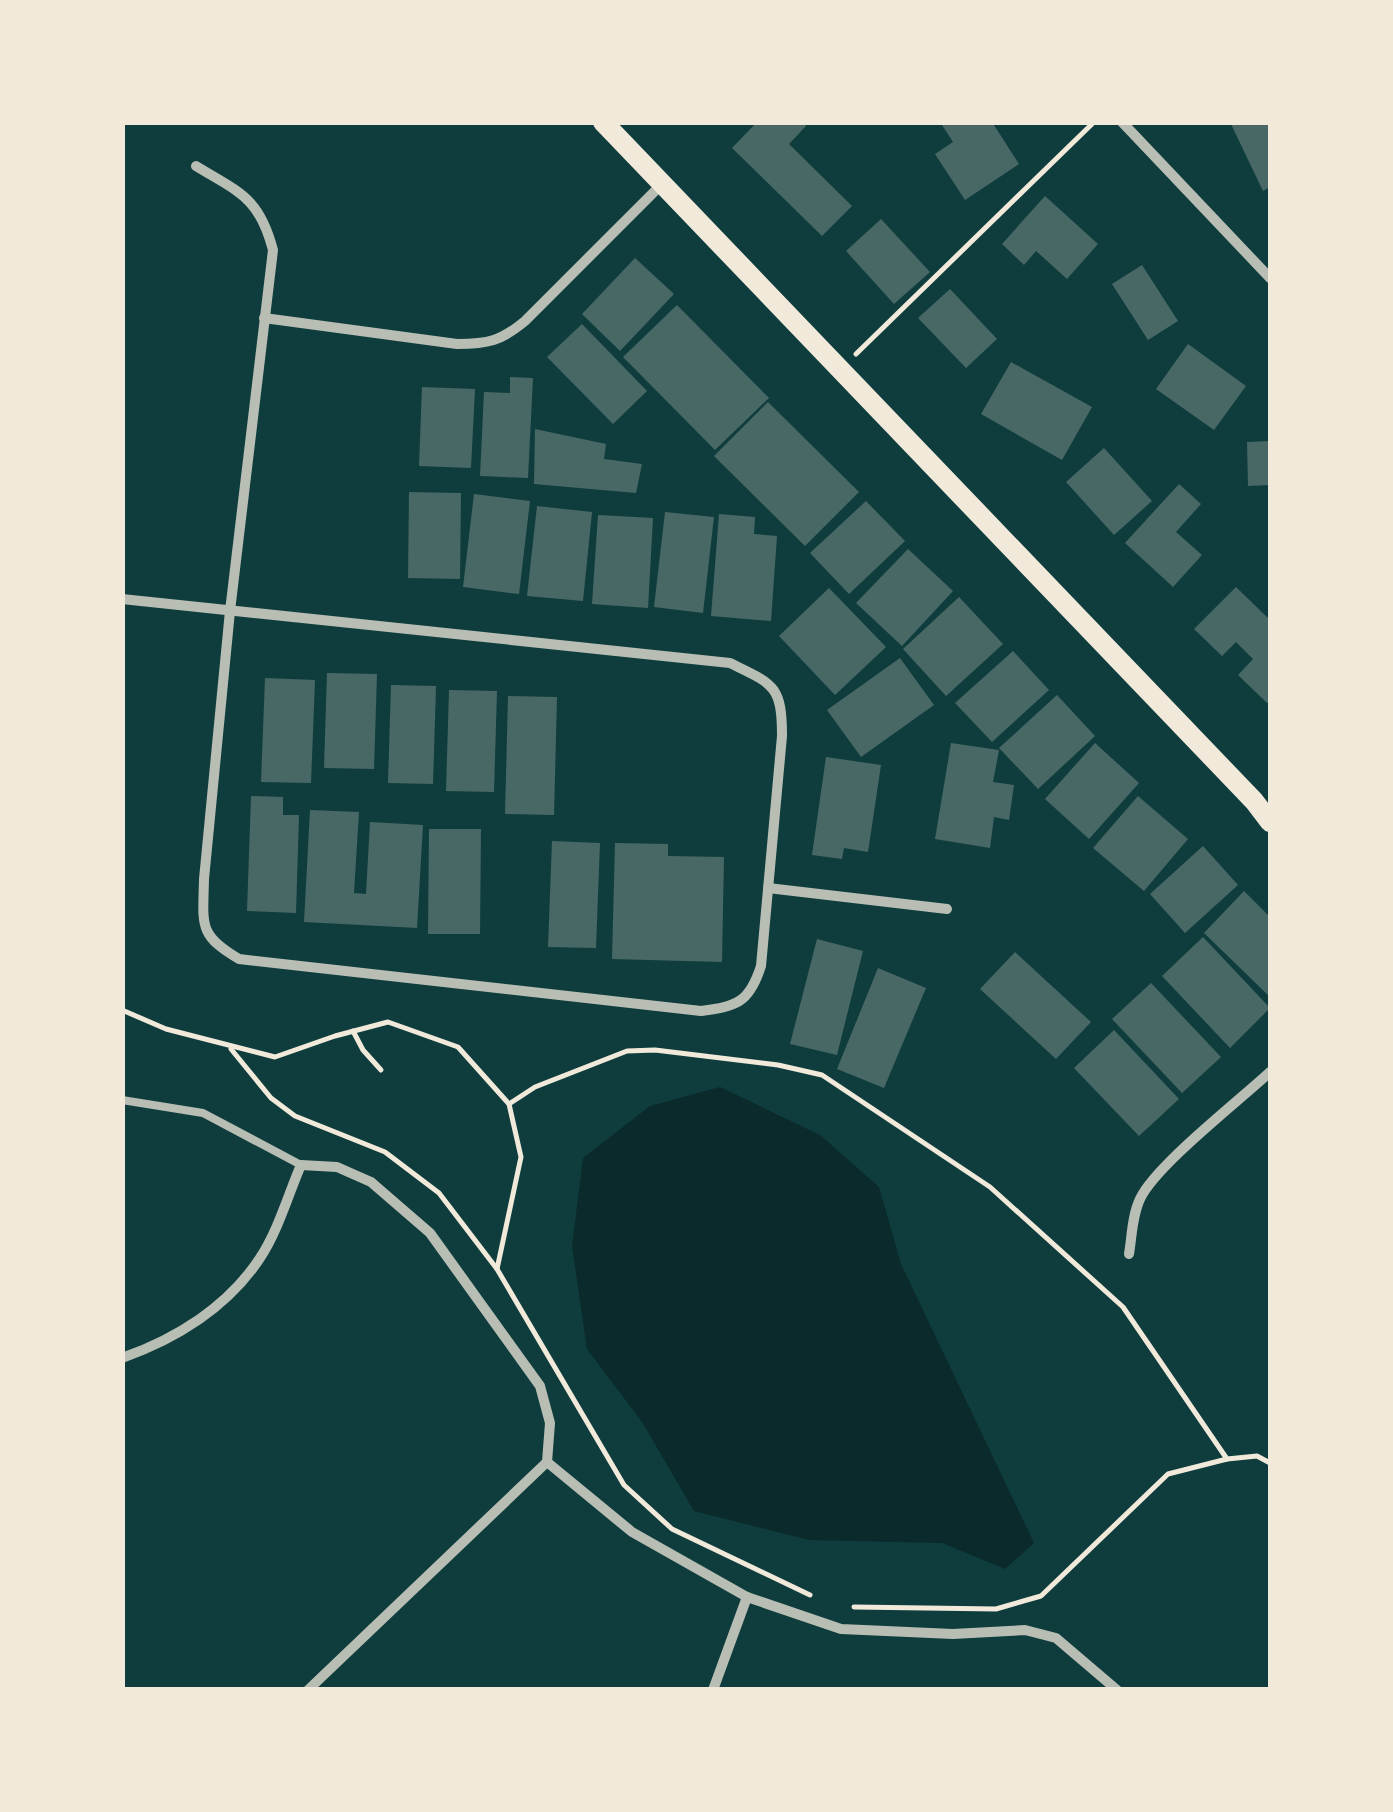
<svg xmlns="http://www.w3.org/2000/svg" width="1393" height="1812" font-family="'Sofia Sans Condensed',sans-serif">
  <rect width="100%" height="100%" fill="#0f3d3e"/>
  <path fill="#0a2a2b" d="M 720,1087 L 820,1135 L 879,1187 L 901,1264 L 1034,1543 L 1005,1569 L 942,1543 L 809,1540 L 694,1511 L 642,1422 L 587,1349 L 572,1246 L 583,1158 L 650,1106 Z"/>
  <g fill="#486865">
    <path d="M 757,122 L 803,122 L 806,126 L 789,144 L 852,206 L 822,236 L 732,148 Z"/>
    <path d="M 940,122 L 992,122 L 1019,164 L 965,200 L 935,154 L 953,142 Z"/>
    <path d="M 1230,122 L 1270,122 L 1270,187 L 1263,191 Z"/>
    <path d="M 1045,196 L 1098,244 L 1067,279 L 1036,251 L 1024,265 L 1002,244 Z"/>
    <path d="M 881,219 L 930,272 L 894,304 L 846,251 Z"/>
    <path d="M 635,258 L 674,294 L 620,351 L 582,314 Z"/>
    <path d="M 1142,265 L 1178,321 L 1148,340 L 1112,284 Z"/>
    <path d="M 950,289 L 997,339 L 966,368 L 918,318 Z"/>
    <path d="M 677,305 L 769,398 L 715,450 L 623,357 Z"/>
    <path d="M 582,324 L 647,391 L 613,424 L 547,357 Z"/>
    <path d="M 1188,344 L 1246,386 L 1214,430 L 1156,389 Z"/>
    <path d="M 1011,362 L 1092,407 L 1062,460 L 981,414 Z"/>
    <path d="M 510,377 L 533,378 L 528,478 L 480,476 L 484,392 L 510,393 Z"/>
    <path d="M 422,387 L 475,389 L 471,468 L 419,466 Z"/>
    <path d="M 768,402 L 859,492 L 805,546 L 714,456 Z"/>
    <path d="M 535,429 L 606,444 L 604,459 L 642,464 L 636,493 L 534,484 Z"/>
    <path d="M 1270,441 L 1270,485 L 1248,486 L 1247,442 Z"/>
    <path d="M 1104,448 L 1152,501 L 1114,535 L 1066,482 Z"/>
    <path d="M 1179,484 L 1201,504 L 1176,532 L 1202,555 L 1173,587 L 1125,543 Z"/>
    <path d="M 409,492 L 461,493 L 460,579 L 408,578 Z"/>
    <path d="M 474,494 L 530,501 L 519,594 L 463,587 Z"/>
    <path d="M 866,501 L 905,541 L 849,594 L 810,553 Z"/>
    <path d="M 537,506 L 592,512 L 583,601 L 527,596 Z"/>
    <path d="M 665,512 L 714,517 L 703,613 L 654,607 Z"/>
    <path d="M 719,514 L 755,517 L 754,534 L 777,536 L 771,621 L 711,616 Z"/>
    <path d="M 598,515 L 653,518 L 648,608 L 592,604 Z"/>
    <path d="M 908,549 L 953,591 L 902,646 L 856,603 Z"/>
    <path d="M 1236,587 L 1270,620 L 1270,700 L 1267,703 L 1238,675 L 1253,659 L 1236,642 L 1222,656 L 1194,629 Z"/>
    <path d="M 829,588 L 886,647 L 835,695 L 779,636 Z"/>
    <path d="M 959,597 L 1003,644 L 946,696 L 903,649 Z"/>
    <path d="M 1013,651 L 1049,690 L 992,742 L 955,703 Z"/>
    <path d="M 900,658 L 934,705 L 861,757 L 827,710 Z"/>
    <path d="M 327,673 L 377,674 L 374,769 L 324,768 Z"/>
    <path d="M 265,678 L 315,680 L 311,783 L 261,782 Z"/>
    <path d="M 391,685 L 436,686 L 433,784 L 388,783 Z"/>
    <path d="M 449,690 L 497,691 L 494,792 L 446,791 Z"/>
    <path d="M 1057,695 L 1095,736 L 1038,789 L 999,748 Z"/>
    <path d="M 508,696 L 557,697 L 554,815 L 505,814 Z"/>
    <path d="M 951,743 L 999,750 L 993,782 L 1014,785 L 1009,820 L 994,817 L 990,848 L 935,839 Z"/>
    <path d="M 1095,743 L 1139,783 L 1089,839 L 1045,799 Z"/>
    <path d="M 826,757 L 881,765 L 868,852 L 844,848 L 842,859 L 812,855 Z"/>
    <path d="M 251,796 L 283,797 L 283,815 L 299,815 L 296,913 L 247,911 Z"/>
    <path d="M 1138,796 L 1188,839 L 1144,891 L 1093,848 Z"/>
    <path d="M 310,810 L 359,812 L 354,893 L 366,894 L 370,822 L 423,825 L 417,928 L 304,922 Z"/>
    <path d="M 429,829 L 481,829 L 480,934 L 428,934 Z"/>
    <path d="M 552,841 L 600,843 L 596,948 L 548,947 Z"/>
    <path d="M 615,843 L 668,844 L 668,856 L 724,857 L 722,962 L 612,959 Z"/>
    <path d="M 1203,846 L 1238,885 L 1185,933 L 1150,894 Z"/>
    <path d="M 1244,891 L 1270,917 L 1270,997 L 1204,933 Z"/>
    <path d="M 1203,937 L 1270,1008 L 1230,1048 L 1162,976 Z"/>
    <path d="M 817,939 L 863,951 L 837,1055 L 790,1044 Z"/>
    <path d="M 1015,952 L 1091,1022 L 1056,1059 L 980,989 Z"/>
    <path d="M 878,968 L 926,988 L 884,1088 L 837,1069 Z"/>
    <path d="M 1151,983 L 1221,1057 L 1182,1093 L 1112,1019 Z"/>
    <path d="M 1114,1030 L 1179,1099 L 1139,1136 L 1074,1068 Z"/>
  </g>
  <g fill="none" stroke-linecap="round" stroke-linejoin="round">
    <g stroke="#f1e9da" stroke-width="5">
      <path d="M 856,354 L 1094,122"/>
      <path d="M 122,1010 L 166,1029 L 275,1057 L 335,1036 L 388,1022 L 458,1047 L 509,1104 L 521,1157 L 497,1269 L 624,1485 L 672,1529 L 810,1595"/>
      <path d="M 353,1031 L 363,1050 L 381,1070"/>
      <path d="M 231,1049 L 271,1098 L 295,1116 L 385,1152 L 439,1193 L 497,1269"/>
      <path d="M 509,1104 L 535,1087 L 627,1051 L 655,1050 L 778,1065 L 822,1075 L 990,1187 L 1123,1307 L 1227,1459"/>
      <path d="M 854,1607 L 996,1609 L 1041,1596 L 1168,1474 L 1227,1459 L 1257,1456 L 1270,1463"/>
    </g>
    <path stroke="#b8beb3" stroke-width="8" d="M 122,1100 L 203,1113 L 301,1165"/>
    <g stroke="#b8beb3" stroke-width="10">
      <path d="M 1122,122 L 1270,278"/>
      <path d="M 264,318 L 457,344 C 488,344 501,341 525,321 L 662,184"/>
      <path d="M 122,599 L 730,663 C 773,684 782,685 782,736 L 761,966 C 749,1003 737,1006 701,1011 L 239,959 C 198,935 203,925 204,879 L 230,611 L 273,250 C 259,197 240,193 196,166"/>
      <path d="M 768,888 L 947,909"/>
      <path d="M 1129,1254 C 1132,1236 1132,1216 1140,1199 C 1155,1166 1240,1100 1270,1072"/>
      <path d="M 122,1358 C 176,1339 228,1307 260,1258 C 278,1231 288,1195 301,1165 L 337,1167 L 371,1182 L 430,1233 L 540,1386 L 550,1423 L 547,1462 L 308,1690"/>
      <path d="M 547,1462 L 632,1532 L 747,1597 L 841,1629 L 953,1634 L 1025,1630 L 1056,1638 L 1117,1690"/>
      <path d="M 713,1690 L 747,1597"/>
    </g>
    <path stroke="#f1e9da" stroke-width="20" d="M 603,122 L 1254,801 L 1270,822"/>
  </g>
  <rect width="1393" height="1812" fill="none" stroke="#f1e9da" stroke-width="250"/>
</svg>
